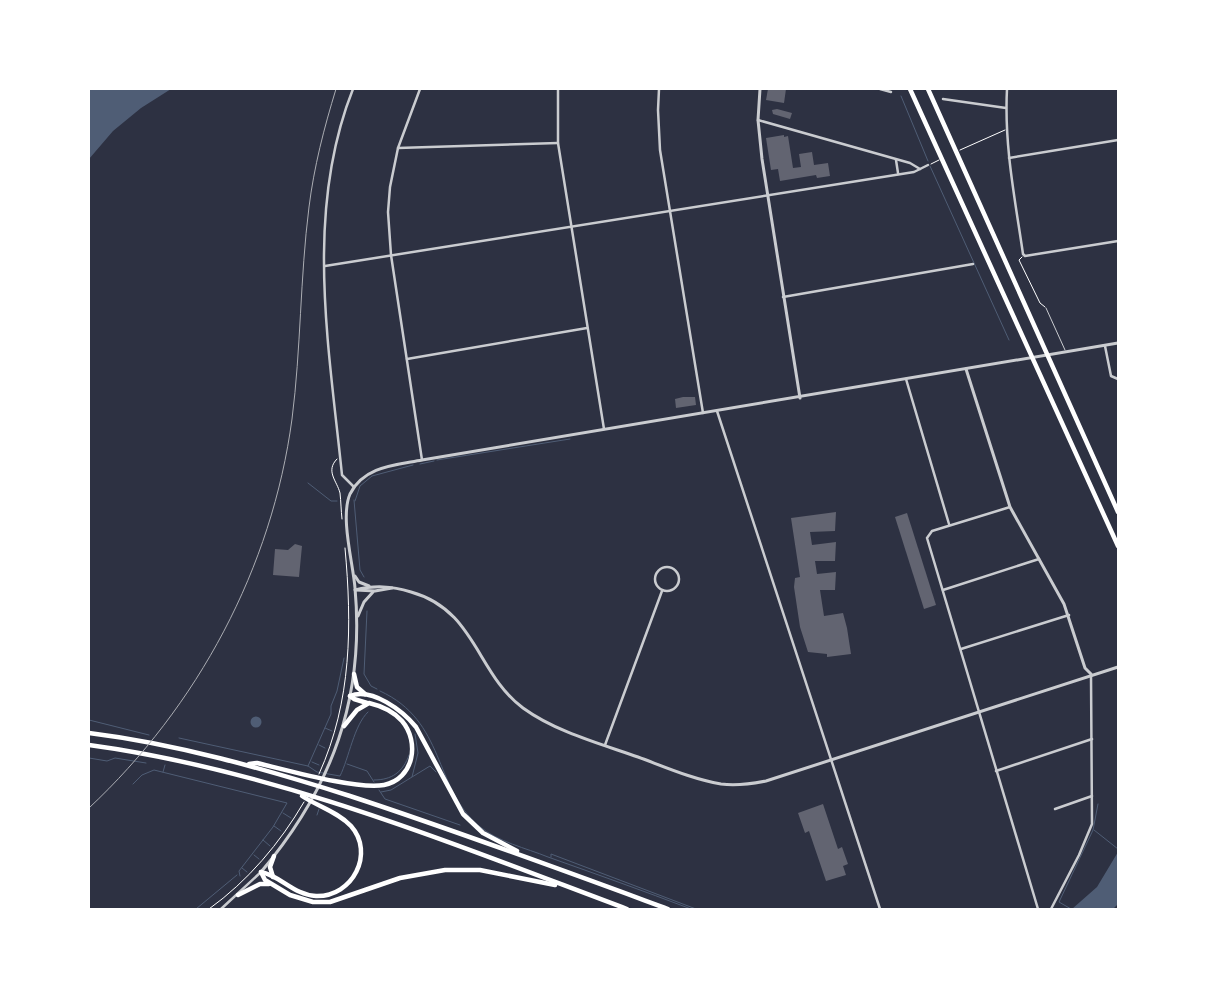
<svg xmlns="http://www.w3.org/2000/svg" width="1207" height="998" font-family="Roboto,sans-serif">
  <rect width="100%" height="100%" fill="#2d3142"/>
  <g fill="#4f5d75">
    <path d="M 89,89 L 171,89 L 141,108 L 113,131 L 89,159 Z"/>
    <circle cx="256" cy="722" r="5.5"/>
    <path d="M 1118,852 L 1118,904 L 1113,909 L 1072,909 L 1097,887 Z"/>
  </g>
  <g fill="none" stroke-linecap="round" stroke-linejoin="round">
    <g stroke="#4f5d75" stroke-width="1">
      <path d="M 901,96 L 928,161"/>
      <path d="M 930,166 L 1009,340"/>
      <path d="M 437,460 L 570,439"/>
      <path d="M 420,464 L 434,461"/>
      <path d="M 308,483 L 331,501 L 337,501"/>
      <path d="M 354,500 L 360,570 L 364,577"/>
      <path d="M 355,501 L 360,486 L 372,476 L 413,465"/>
      <path d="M 367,611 L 364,674 L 371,686 L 377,689"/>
      <path d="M 380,691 C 446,721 433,787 479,826 C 498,842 526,848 548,857 C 596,874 644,891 691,909"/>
      <path d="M 89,720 L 149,735"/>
      <path d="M 325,728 L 332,731"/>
      <path d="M 179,738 L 308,766 L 317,772 L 340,776 C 349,758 354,725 368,712"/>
      <path d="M 319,745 L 325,748"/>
      <path d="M 89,758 L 107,761 L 115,758 L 146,763"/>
      <path d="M 312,762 L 319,765"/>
      <path d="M 347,764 L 367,771 L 374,782"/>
      <path d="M 308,766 L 331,714 L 331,706 L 337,691 L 344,658"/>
      <path d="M 163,772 L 165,765"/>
      <path d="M 412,777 L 430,766 L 436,772"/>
      <path d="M 374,780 C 392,780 403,772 409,755"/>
      <path d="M 133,784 L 142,775 L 154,770 L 287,803 L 273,827 L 239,871 L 240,876"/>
      <path d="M 379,790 L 385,799 L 460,825"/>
      <path d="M 381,792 L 391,790 L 412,777 L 418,753 L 415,734"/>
      <path d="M 283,813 L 291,818"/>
      <path d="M 317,815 L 319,809"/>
      <path d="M 274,826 L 281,831"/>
      <path d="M 1094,830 L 1118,849"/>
      <path d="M 263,840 L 270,846"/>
      <path d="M 254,855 L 259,859"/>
      <path d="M 551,857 L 551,854 L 696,909"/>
      <path d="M 242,868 L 247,872"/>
      <path d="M 196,909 L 237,875"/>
      <path d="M 1071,909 L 1059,902 L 1093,830 L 1098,804"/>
    </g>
  </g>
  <g fill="#626471">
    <path d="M 768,89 L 786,89 L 784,103 L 766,100 Z"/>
    <path d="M 777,109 L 792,113 L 790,119 L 773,114 L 772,110 Z"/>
    <path d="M 784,135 L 784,137 L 788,136 L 793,168 L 801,167 L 799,154 L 812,152 L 814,165 L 828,163 L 830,176 L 817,178 L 816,175 L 780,181 L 778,169 L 771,170 L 766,138 Z"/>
    <path d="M 683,397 L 695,397 L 696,405 L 676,408 L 675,399 Z"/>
    <path d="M 836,512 L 835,531 L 810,532 L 812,545 L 836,542 L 835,561 L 815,561 L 817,574 L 836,572 L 835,590 L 820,590 L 824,616 L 843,613 L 847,628 L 851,654 L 827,657 L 827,654 L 808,652 L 800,627 L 794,587 L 795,578 L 800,577 L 791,518 Z"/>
    <path d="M 907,513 L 936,605 L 924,609 L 895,517 Z"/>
    <path d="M 295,544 L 302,546 L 299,577 L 273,575 L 275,549 L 288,550 Z"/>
    <path d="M 823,804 L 838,849 L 842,847 L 848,864 L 843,866 L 846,875 L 826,881 L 809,831 L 805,833 L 798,813 Z"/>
  </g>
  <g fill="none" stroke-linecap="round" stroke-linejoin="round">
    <g stroke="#fff" stroke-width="1">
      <path d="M 960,150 L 1005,130"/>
      <path d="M 931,164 L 939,160"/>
      <path d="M 1022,257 L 1019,260 L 1040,303 L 1045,307"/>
      <path d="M 337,459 C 325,471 337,481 340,493 C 341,502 341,510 342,519"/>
      <path d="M 319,774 C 352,701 352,625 345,548"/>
      <path d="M 209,909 C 248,881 280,843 304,802"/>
    </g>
    <path stroke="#caccd0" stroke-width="1" d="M 1046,308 L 1065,350"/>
    <g stroke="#caccd0" stroke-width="2.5">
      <path d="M 353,89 C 304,212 329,347 342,475 L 354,487"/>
      <path d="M 420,89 L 398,148 L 390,187 L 388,212 L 391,255 L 422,460"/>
      <path d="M 558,89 L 558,143 L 604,429"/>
      <path d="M 659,89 L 658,110 L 660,150 L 703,413"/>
      <path d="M 880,89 L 891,92"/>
      <path d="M 1007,89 C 1004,145 1015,199 1023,254 L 1025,256 L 1118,241"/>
      <path d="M 943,99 L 1006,108"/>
      <path d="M 758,120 L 910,163 L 920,169"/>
      <path d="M 398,148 L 558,143"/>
      <path d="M 1009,158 L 1118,140"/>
      <path d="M 896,160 L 898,173"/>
      <path d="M 325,266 L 914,172 L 928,165"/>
      <path d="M 783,297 L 973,264"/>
      <path d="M 1105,346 L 1111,376 L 1118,379"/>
      <path d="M 407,359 L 587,328"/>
      <path d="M 906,379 L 949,524"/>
      <path d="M 717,411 L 880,909"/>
      <path d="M 1010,507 L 932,531 L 927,538 L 1038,909"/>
      <circle cx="667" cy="579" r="12"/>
      <path d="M 943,590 L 1039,559"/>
      <path d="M 961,649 L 1069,615"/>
      <path d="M 605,745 L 662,591"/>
      <path d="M 996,771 L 1092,739"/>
      <path d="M 1055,809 L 1092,796"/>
      <path d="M 221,909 L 261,872"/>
      <path d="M 1051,909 L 1079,855 L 1092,824 L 1091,675"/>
    </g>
    <g stroke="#caccd0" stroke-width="3">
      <path d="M 760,89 L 758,120 L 762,159 L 800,398"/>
      <path d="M 966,369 L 1010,507 L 1064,604 L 1085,668 L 1091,674"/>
      <path d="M 355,576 L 359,582 L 369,586"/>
      <path d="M 355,590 C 375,585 391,586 411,592 C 476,610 476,673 523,708 C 556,732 601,744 638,757 C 665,767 692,779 721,784 C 736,786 751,784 766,781 L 1118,667"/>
      <path d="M 356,590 L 375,591 L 392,588"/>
      <path d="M 358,616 L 364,602 L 373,592"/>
      <path d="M 261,872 C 332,788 365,698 355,588 C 353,563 340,517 350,494 C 364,466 396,465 422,460 L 1118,343"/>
    </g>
    <g stroke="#fff" stroke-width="4.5">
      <path d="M 354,674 L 357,687 L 365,694"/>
      <path d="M 350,696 C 372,687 403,711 416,727 L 463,814 L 483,833 L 517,851"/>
      <path d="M 350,696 L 354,699 L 367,703"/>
      <path d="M 89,733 C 178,744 265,769 350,796 C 457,831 562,870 668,909"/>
      <path d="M 89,745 C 274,770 453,844 627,909"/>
      <path d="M 249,764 L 257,763 C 287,770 357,790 384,785 C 414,779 420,742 402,721 C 393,711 382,706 369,703 L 357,710 L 344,726"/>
      <path d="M 261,872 L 265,880 L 290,895 L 313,902 L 330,902 L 400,878 L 445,870 L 480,870 L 555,885"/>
      <path d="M 261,872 C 281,876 294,895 316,896 C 353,897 375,853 351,826 C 338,812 317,806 302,796"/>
      <path d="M 273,877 L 270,867 L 274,856"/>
      <path d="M 238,895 L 260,884 L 269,884"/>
    </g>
    <g stroke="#fff" stroke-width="4.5">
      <path d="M 910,89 L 1118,546"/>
      <path d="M 928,89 L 1118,512"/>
    </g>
    <path stroke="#abadb3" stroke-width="1" d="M 89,808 C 198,706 272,568 292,419 C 301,349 300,278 309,207 C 314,167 324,128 336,89"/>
  </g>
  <rect width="1207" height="998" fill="none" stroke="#ffffff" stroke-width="180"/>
</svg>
